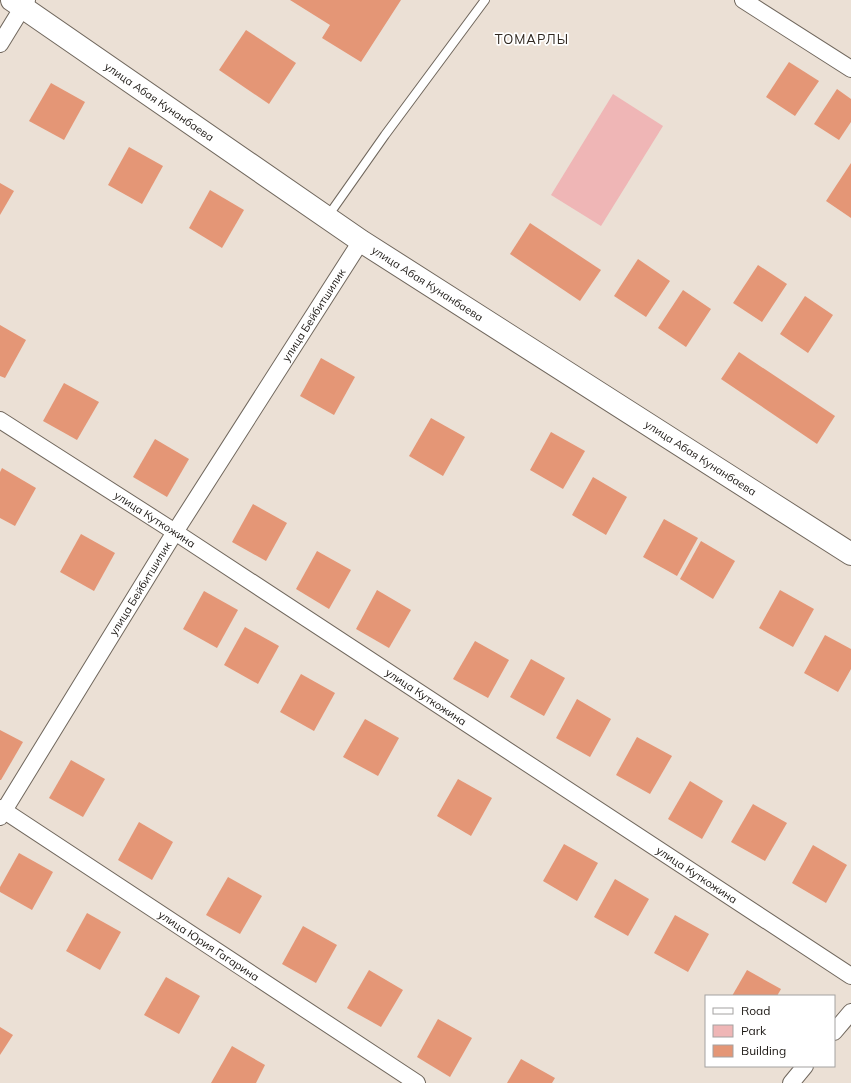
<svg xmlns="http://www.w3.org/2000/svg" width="851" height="1083" font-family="Mulish,sans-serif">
  <rect width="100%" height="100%" fill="#ebe0d5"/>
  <path fill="#efb6b6" d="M 613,94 L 663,126 L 601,226 L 551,195 Z"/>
  <g fill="#e49676">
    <path d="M 290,0 L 401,0 L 361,62 L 322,38 L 330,25 Z"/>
    <path d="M 246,30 L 296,63 L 269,104 L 219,70 Z"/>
    <path d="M 789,62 L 819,81 L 795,116 L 766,97 Z"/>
    <path d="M 51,83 L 85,102 L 64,140 L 29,121 Z"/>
    <path d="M 837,89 L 851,99 L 851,122 L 839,140 L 814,124 Z"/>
    <path d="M 129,147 L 163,166 L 142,204 L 108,185 Z"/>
    <path d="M 851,163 L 851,218 L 826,201 Z"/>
    <path d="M 0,183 L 14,191 L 0,215 Z"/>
    <path d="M 210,190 L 244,210 L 222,248 L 189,228 Z"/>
    <path d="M 530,223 L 601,270 L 580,301 L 510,254 Z"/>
    <path d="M 638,259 L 670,281 L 646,317 L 614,296 Z"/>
    <path d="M 758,265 L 787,284 L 762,322 L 733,303 Z"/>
    <path d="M 683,290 L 711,309 L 686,347 L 658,328 Z"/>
    <path d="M 805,296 L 833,315 L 808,353 L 780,334 Z"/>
    <path d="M 0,325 L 26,340 L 5,378 L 0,376 Z"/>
    <path d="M 739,352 L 835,416 L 817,444 L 721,379 Z"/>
    <path d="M 321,358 L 355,377 L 334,415 L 300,396 Z"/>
    <path d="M 64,383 L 99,402 L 77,440 L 43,421 Z"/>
    <path d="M 431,418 L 465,437 L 443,476 L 409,456 Z"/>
    <path d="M 551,432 L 585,451 L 563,489 L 530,470 Z"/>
    <path d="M 155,439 L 189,459 L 167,497 L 133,477 Z"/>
    <path d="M 2,468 L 36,488 L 15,526 L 0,518 L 0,472 Z"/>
    <path d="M 593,477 L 627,497 L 606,535 L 572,515 Z"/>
    <path d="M 253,504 L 287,523 L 266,561 L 232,542 Z"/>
    <path d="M 664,519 L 698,538 L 677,576 L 643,557 Z"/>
    <path d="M 81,534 L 115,553 L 94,591 L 60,572 Z"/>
    <path d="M 701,541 L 735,561 L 713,599 L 680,579 Z"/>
    <path d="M 317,551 L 351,570 L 329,609 L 296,589 Z"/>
    <path d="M 377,590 L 411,610 L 389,648 L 356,629 Z"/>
    <path d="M 780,590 L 814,609 L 793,647 L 759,628 Z"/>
    <path d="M 204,591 L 238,610 L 217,648 L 183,629 Z"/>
    <path d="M 245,627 L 279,646 L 258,684 L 224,665 Z"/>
    <path d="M 825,635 L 851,649 L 851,669 L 838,692 L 804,673 Z"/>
    <path d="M 475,641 L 509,660 L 488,698 L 453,679 Z"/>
    <path d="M 531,659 L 565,678 L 544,716 L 510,697 Z"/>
    <path d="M 301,674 L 335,693 L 314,731 L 280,712 Z"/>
    <path d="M 577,699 L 611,719 L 590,757 L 556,738 Z"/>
    <path d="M 365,719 L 399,738 L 378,776 L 343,757 Z"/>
    <path d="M 0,730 L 23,742 L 1,780 L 0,780 Z"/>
    <path d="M 637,737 L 672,756 L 650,794 L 616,775 Z"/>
    <path d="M 71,760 L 105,779 L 83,817 L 49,798 Z"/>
    <path d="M 458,779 L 492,798 L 471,836 L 437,816 Z"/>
    <path d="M 690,781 L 723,801 L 702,839 L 668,819 Z"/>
    <path d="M 753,804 L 787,823 L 765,861 L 731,842 Z"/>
    <path d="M 139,822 L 173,842 L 152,880 L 118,860 Z"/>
    <path d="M 564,844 L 598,863 L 577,901 L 543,881 Z"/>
    <path d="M 813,845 L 847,865 L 826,903 L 792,883 Z"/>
    <path d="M 19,853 L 53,872 L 32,910 L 0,892 L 0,887 Z"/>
    <path d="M 228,877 L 262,896 L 240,934 L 206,915 Z"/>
    <path d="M 615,879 L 649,899 L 628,936 L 594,917 Z"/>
    <path d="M 87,913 L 121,932 L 100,970 L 66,951 Z"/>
    <path d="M 675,915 L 709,934 L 688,972 L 654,953 Z"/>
    <path d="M 303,926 L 337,945 L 316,983 L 282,964 Z"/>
    <path d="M 369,970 L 403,990 L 381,1027 L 347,1008 Z"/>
    <path d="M 747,970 L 781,989 L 777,996 L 732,996 Z"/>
    <path d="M 166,977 L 200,996 L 179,1034 L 144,1015 Z"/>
    <path d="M 438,1019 L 472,1038 L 450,1077 L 417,1057 Z"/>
    <path d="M 0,1027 L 13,1035 L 0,1055 Z"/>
    <path d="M 232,1046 L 265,1065 L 256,1083 L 211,1083 Z"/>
    <path d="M 521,1059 L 555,1078 L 552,1083 L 507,1083 Z"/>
  </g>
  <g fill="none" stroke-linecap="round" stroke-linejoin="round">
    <g stroke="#70675d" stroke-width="10">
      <path id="lane" d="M 328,216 L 385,135 L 485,0"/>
    </g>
    <g stroke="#70675d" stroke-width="18">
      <g id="street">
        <path d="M 743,0 L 851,69"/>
        <path d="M 0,44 L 27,0"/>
        <path id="s1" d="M 0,420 L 175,532 L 851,976"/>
        <path id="s2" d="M 0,808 L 417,1083"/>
        <path id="s3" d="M 0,817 L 175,532 L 361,241"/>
        <path d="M 834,1032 L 851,1012"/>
        <path d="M 791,1083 L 805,1066"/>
      </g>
    </g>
    <g stroke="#70675d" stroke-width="24">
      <g id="secondary">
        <path id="s4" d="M 12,0 L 361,241 L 851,554"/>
      </g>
    </g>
    <use href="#lane" stroke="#fff" stroke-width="8"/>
    <use href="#street" stroke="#fff" stroke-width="16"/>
    <use href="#secondary" stroke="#fff" stroke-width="22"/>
  </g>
  <g text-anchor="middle" stroke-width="3.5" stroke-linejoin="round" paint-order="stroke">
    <g font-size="11" fill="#1b1713" stroke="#fff">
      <text dy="4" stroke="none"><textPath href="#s4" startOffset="179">улица Абая Кунанбаева</textPath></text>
      <text dy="4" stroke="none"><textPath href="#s4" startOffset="503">улица Абая Кунанбаева</textPath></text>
      <text dy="4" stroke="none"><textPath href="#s3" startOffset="592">улица Бейбитшилик</textPath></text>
      <text dy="4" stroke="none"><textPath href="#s4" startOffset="827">улица Абая Кунанбаева</textPath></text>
      <text dy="4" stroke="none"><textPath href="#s1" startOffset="184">улица Куткожина</textPath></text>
      <text dy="4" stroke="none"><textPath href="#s3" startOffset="268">улица Бейбитшилик</textPath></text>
      <text dy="4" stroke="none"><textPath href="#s1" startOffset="508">улица Куткожина</textPath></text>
      <text dy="4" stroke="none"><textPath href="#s1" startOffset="832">улица Куткожина</textPath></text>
      <text dy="4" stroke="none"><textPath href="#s2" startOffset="250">улица Юрия Гагарина</textPath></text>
    </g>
    <g font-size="13" letter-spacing="1" fill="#302820" stroke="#fff">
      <text x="532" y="44">ТОМАРЛЫ</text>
    </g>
  </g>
  <rect x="705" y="995" width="130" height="72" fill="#ffffff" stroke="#a4a2a1"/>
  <rect x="713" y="1008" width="20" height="6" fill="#ffffff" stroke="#a4a2a1"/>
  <text x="741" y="1015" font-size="12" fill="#1b1713">Road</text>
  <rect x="713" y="1025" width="20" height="12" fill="#efb6b6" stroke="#a4a2a1"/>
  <text x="741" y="1035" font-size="12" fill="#1b1713">Park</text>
  <rect x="713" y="1045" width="20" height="12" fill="#e49676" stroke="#a4a2a1"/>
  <text x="741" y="1055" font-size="12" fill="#1b1713">Building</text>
</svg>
